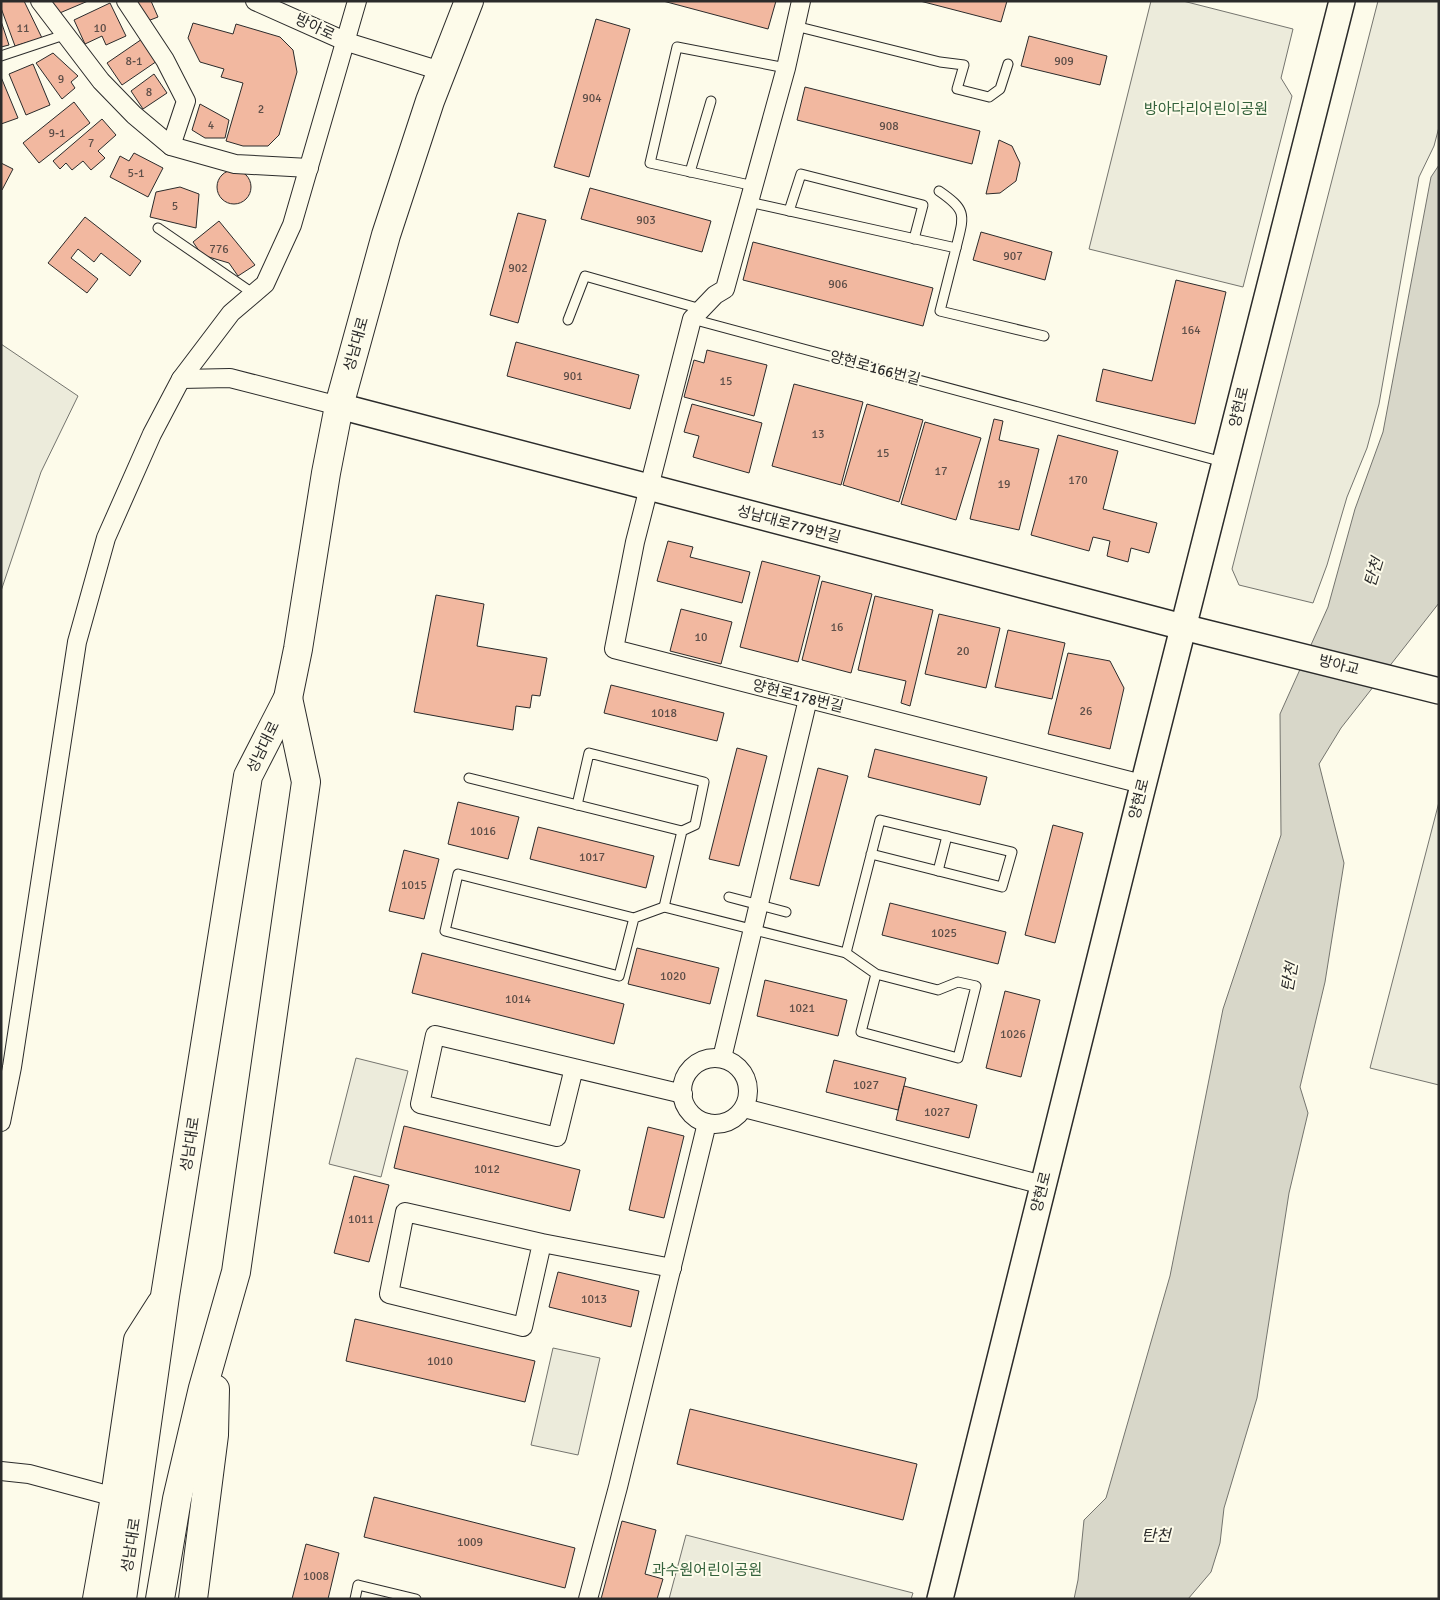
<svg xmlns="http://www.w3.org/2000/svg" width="1440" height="1600" font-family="Signika,'Noto Sans KR',sans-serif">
  <rect width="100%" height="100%" fill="#fdfbea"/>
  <g fill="#ecebdb" stroke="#74746e">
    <path d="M 1151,1 L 1183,1 L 1293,29 L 1281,78 L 1292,96 L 1243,287 L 1089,249 Z"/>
    <path d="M 1378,1 L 1439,1 L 1439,127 L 1434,146 L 1419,177 L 1379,404 L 1367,448 L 1347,497 L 1327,565 L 1313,603 L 1239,585 L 1232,569 Z"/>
    <path d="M 1,344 L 78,396 L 41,472 L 1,591 Z"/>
    <path d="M 1439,802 L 1439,1085 L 1370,1068 Z"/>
    <path d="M 356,1058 L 408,1071 L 381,1177 L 329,1164 Z"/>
    <path d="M 553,1348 L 600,1358 L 578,1455 L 531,1445 Z"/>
    <path d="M 686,1535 L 913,1593 L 911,1599 L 669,1599 Z"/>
  </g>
  <path fill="#d8d7c9" stroke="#74746e" d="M 1439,165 L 1439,603 L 1341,728 L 1319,764 L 1344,863 L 1325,982 L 1300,1087 L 1308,1113 L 1289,1193 L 1257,1398 L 1224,1508 L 1220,1543 L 1211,1572 L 1188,1599 L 1074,1599 L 1078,1580 L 1084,1520 L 1106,1498 L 1170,1276 L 1223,1009 L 1281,835 L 1280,714 L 1328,607 L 1355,509 L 1383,432 L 1431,177 Z"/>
  <g fill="#f2b8a0" stroke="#2b2b2b">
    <path d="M 1,1 L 24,1 L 42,38 L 15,46 L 1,8 Z"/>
    <path d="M 49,1 L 88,1 L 55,15 Z"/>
    <path d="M 135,1 L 151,1 L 158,17 L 145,22 Z"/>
    <path d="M 663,1 L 776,1 L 768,29 Z"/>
    <path d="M 920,1 L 1007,1 L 1001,22 Z"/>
    <path d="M 110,3 L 126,36 L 106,45 L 102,36 L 85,44 L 74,20 Z"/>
    <path d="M 596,19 L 630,29 L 589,177 L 554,167 Z"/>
    <path d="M 1,21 L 9,45 L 1,47 Z"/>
    <path d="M 193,23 L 233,34 L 236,24 L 280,37 L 293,50 L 297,72 L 279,135 L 268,146 L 243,146 L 226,141 L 243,83 L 221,77 L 224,69 L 200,62 L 188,38 Z"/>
    <path d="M 1029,36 L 1107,56 L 1100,85 L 1021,66 Z"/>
    <path d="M 145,37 L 160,59 L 122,85 L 107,63 Z"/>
    <path d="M 53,53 L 78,76 L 71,82 L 75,88 L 62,99 L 36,63 Z"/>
    <path d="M 33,64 L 50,105 L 26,115 L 9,74 Z"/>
    <path d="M 154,74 L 167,93 L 143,109 L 131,91 Z"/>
    <path d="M 1,77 L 18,118 L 1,124 Z"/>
    <path d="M 805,87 L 980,131 L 972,164 L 797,120 Z"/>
    <path d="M 74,102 L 90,123 L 39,163 L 23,143 Z"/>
    <path d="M 200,104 L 229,120 L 225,138 L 205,138 L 192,130 Z"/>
    <path d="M 102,119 L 116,135 L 98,151 L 105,158 L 91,170 L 83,161 L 72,170 L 66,163 L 60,169 L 53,161 Z"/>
    <path d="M 999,140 L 1012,146 L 1020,163 L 1016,181 L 1000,193 L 986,194 Z"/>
    <path d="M 134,153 L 163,168 L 148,197 L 110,177 L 120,156 L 129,161 Z"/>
    <path d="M 1,163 L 13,169 L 2,190 L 1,189 Z"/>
    <circle cx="234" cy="187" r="17"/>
    <path d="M 180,187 L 199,194 L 196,228 L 150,217 L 156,192 Z"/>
    <path d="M 590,188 L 711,221 L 702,252 L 581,219 Z"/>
    <path d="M 518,213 L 546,220 L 518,323 L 490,315 Z"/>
    <path d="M 85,217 L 141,261 L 130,276 L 101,253 L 94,262 L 78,249 L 71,258 L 98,279 L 87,293 L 48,263 Z"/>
    <path d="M 219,221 L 255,265 L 238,276 L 229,263 L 202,255 L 193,242 Z"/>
    <path d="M 981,232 L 1052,252 L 1045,280 L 973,260 Z"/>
    <path d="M 753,242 L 933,288 L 923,326 L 743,280 Z"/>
    <path d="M 1176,280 L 1226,292 L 1195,424 L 1096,401 L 1103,369 L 1152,381 Z"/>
    <path d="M 516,342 L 639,375 L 630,409 L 507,376 Z"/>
    <path d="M 707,350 L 767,365 L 754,416 L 684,397 L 694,360 L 704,363 Z"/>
    <path d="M 794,384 L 863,402 L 841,485 L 772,466 Z"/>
    <path d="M 692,404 L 762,423 L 749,473 L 693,457 L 699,436 L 684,432 Z"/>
    <path d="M 867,404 L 923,420 L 899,502 L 843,485 Z"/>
    <path d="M 994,419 L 1003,421 L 999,440 L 1039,449 L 1019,530 L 970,519 Z"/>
    <path d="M 925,422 L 981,438 L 956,520 L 901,504 Z"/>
    <path d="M 1058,435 L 1118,451 L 1103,509 L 1157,523 L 1149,553 L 1131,548 L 1128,562 L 1107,556 L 1110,541 L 1093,537 L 1089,551 L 1031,535 Z"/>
    <path d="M 668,541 L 693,547 L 690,557 L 750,572 L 742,603 L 657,581 Z"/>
    <path d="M 762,561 L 820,576 L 798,662 L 740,647 Z"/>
    <path d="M 822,581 L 872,594 L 851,673 L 802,660 Z"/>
    <path d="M 436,595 L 484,604 L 477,646 L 547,658 L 540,696 L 532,695 L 530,708 L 516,706 L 513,730 L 414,712 Z"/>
    <path d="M 875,596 L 933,610 L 910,706 L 901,703 L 906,681 L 858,670 Z"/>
    <path d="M 681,609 L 732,622 L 721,664 L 670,651 Z"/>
    <path d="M 939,614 L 1000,628 L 986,688 L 925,674 Z"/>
    <path d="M 1008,630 L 1065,643 L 1052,699 L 995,687 Z"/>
    <path d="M 1068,653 L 1110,661 L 1124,688 L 1110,749 L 1048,734 Z"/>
    <path d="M 611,685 L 724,713 L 717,741 L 604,713 Z"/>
    <path d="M 737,748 L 767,756 L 739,866 L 709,859 Z"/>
    <path d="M 875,749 L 987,777 L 980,805 L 868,777 Z"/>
    <path d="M 818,768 L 848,776 L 819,886 L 790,879 Z"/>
    <path d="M 458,802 L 519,817 L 508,859 L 448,844 Z"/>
    <path d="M 1053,825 L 1083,833 L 1055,943 L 1025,935 Z"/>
    <path d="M 538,827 L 654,856 L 646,888 L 530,859 Z"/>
    <path d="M 404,850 L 439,859 L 424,919 L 389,911 Z"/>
    <path d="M 890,903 L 1006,932 L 998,964 L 882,935 Z"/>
    <path d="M 637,948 L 719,968 L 710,1004 L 628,984 Z"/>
    <path d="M 422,953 L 624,1004 L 614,1044 L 412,993 Z"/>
    <path d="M 765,980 L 847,1000 L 838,1036 L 757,1016 Z"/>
    <path d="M 1005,991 L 1040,1000 L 1021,1077 L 986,1068 Z"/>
    <path d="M 834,1060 L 906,1078 L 898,1110 L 826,1092 Z"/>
    <path d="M 904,1086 L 977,1105 L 969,1138 L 896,1120 Z"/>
    <path d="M 404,1126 L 580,1170 L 570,1211 L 394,1168 Z"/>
    <path d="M 648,1127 L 684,1136 L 664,1218 L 629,1210 Z"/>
    <path d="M 354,1176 L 389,1185 L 369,1262 L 334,1253 Z"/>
    <path d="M 558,1272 L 639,1291 L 631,1327 L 549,1307 Z"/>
    <path d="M 355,1319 L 535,1361 L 525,1402 L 346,1361 Z"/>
    <path d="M 690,1409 L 917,1464 L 903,1520 L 677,1464 Z"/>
    <path d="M 374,1497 L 575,1548 L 565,1588 L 364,1537 Z"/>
    <path d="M 622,1521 L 656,1530 L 645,1574 L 663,1579 L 657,1599 L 601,1599 Z"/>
    <path d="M 306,1544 L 339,1553 L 328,1599 L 292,1599 Z"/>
  </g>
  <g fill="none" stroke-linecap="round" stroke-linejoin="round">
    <g stroke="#2b2b2b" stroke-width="11">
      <g id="lane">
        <path d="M 795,26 L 940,62 L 964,65 L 957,89 L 989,97 L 1000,89 L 1008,64"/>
        <path d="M 1,56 L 67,34"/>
        <path d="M 690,172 L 711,101"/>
        <path d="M 754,186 L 650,163 L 677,47 L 786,68"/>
        <path d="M 939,191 C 968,211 964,215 956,248"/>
        <path d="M 749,202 L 956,248 L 940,311 L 1044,336"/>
        <path d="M 789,211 L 801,174 L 923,205 L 914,239"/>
        <path d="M 158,228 L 254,294"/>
        <path d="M 692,319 L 1223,462"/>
        <path d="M 568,320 L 585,276 L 701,309"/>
        <path d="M 469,778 L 682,831"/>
        <path d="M 577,805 L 589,753 L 704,782 L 695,825 L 682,831 L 664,907"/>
        <path d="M 938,871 L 947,836"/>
        <path d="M 729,897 L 786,912"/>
        <path d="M 634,918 L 619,976 L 445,931 L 458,874 L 634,918 L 664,907 L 846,953 L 876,974 L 861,1032 L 958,1058 L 976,986 L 958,982 L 938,990 L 876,974"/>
        <path d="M 846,953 L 880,820 L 1012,852 L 1002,887 L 871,854"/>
        <path d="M 355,1599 L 358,1585 L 416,1599"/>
      </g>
    </g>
    <g stroke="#2b2b2b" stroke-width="20">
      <g id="street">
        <path d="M 40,1 L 101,81 L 134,115 L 171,146 L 235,164 L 309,168"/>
        <path d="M 126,1 L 165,60 L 186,101 L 171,146"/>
        <path d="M 255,1 L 347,42 L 441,71"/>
        <path d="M 801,1 L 786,68 L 725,289 L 715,295 L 692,319 L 635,542 L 614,649 L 1142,784"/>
        <path d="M 181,379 L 230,378 L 339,406"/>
        <circle cx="715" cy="1091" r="33"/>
        <path d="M 722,1058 L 808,699"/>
        <path d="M 574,1068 L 557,1137 L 420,1104 L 435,1035 L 683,1094"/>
        <path d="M 744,1108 L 1043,1185"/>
        <path d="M 1,1122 L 12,1067 L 77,642 L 106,538 L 152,434 L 181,379 L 231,313 L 265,284 L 292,225 L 357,1"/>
        <path d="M 542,1243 L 523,1327 L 389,1294 L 405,1212 L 542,1243 L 672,1268"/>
        <path d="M 1,1471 L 29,1474 L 115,1497"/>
        <path d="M 588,1599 L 618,1487 L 707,1123"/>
      </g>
    </g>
    <g stroke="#2b2b2b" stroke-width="28">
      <g id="secondary">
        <path d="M 339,406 L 1183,627 L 1439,691"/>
        <path d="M 940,1599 C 1072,1066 1206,533 1342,1"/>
      </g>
    </g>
    <g stroke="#2b2b2b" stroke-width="30">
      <g id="primary">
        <path d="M 97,1599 L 115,1497 L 138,1340 L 161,1304"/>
        <path d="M 122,1599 L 165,1296 L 248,776 L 288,698 L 298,649 L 326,473 L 339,406 L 386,235 L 430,101 L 469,1"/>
        <path d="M 160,1599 L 177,1499 L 203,1388 L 236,1272 L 306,782 L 288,698"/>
        <path d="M 193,1599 L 214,1435 L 215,1389"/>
      </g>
    </g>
    <use href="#lane" stroke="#fdfbea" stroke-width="9"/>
    <use href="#street" stroke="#fdfbea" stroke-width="18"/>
    <use href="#secondary" stroke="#fdfbea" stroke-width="25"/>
    <use href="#primary" stroke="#fdfbea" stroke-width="28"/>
  </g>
  <g text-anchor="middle" stroke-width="4" stroke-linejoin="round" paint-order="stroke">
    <g font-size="12" fill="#5d4e48">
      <text x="23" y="32">11</text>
      <text x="100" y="32">10</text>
      <text x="134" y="65">8-1</text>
      <text x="1064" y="65">909</text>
      <text x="61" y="83">9</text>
      <text x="149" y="96">8</text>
      <text x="592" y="102">904</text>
      <text x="261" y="113">2</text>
      <text x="211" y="129">4</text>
      <text x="889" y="130">908</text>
      <text x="57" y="137">9-1</text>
      <text x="91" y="147">7</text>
      <text x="136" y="177">5-1</text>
      <text x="175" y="210">5</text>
      <text x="646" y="224">903</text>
      <text x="219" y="253">776</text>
      <text x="1013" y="260">907</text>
      <text x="518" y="272">902</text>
      <text x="838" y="288">906</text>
      <text x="1191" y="334">164</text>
      <text x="573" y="380">901</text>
      <text x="726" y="385">15</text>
      <text x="818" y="438">13</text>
      <text x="883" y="457">15</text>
      <text x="941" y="475">17</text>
      <text x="1078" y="484">170</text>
      <text x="1004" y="488">19</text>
      <text x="837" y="631">16</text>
      <text x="701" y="641">10</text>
      <text x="963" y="655">20</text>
      <text x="1086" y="715">26</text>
      <text x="664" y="717">1018</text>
      <text x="483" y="835">1016</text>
      <text x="592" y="861">1017</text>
      <text x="414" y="889">1015</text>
      <text x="944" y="937">1025</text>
      <text x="673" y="980">1020</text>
      <text x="518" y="1003">1014</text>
      <text x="802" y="1012">1021</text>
      <text x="1013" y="1038">1026</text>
      <text x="866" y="1089">1027</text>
      <text x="937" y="1116">1027</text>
      <text x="487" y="1173">1012</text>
      <text x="361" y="1223">1011</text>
      <text x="594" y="1303">1013</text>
      <text x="440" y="1365">1010</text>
      <text x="470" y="1546">1009</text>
      <text x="316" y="1580">1008</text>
    </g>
    <g font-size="15" fill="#2b2b2b" stroke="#fdfbea">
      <text transform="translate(315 27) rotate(25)" y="5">방아로</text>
      <text transform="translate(356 344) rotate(-74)" y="5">성남대로</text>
      <text transform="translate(875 368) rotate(15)" y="5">양현로166번길</text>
      <text transform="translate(1239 407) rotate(-77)" y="5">양현로</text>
      <text transform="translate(789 524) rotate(15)" y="5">성남대로779번길</text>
      <text transform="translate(1339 665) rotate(14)" y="5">방아교</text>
      <text transform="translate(798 696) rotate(14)" y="5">양현로178번길</text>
      <text transform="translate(263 747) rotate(-64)" y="5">성남대로</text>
      <text transform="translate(1139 799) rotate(-76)" y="5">양현로</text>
      <text transform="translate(190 1144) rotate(-81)" y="5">성남대로</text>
      <text transform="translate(1041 1192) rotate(-76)" y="5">양현로</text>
      <text transform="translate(131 1545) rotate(-81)" y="5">성남대로</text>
    </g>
    <g font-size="15" fill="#34623c" stroke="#fdfbea">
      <text x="1206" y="114">방아다리어린이공원</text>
      <text x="707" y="1575">과수원어린이공원</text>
    </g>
    <g font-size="16" font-style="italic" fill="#2b2b2b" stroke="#fdfbea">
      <text transform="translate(1373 572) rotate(-73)" y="6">탄천</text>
      <text transform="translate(1289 977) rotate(-80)" y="6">탄천</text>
      <text x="1156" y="1541">탄천</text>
    </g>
  </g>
  <rect width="1440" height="1600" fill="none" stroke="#2b2b2b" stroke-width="5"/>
</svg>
